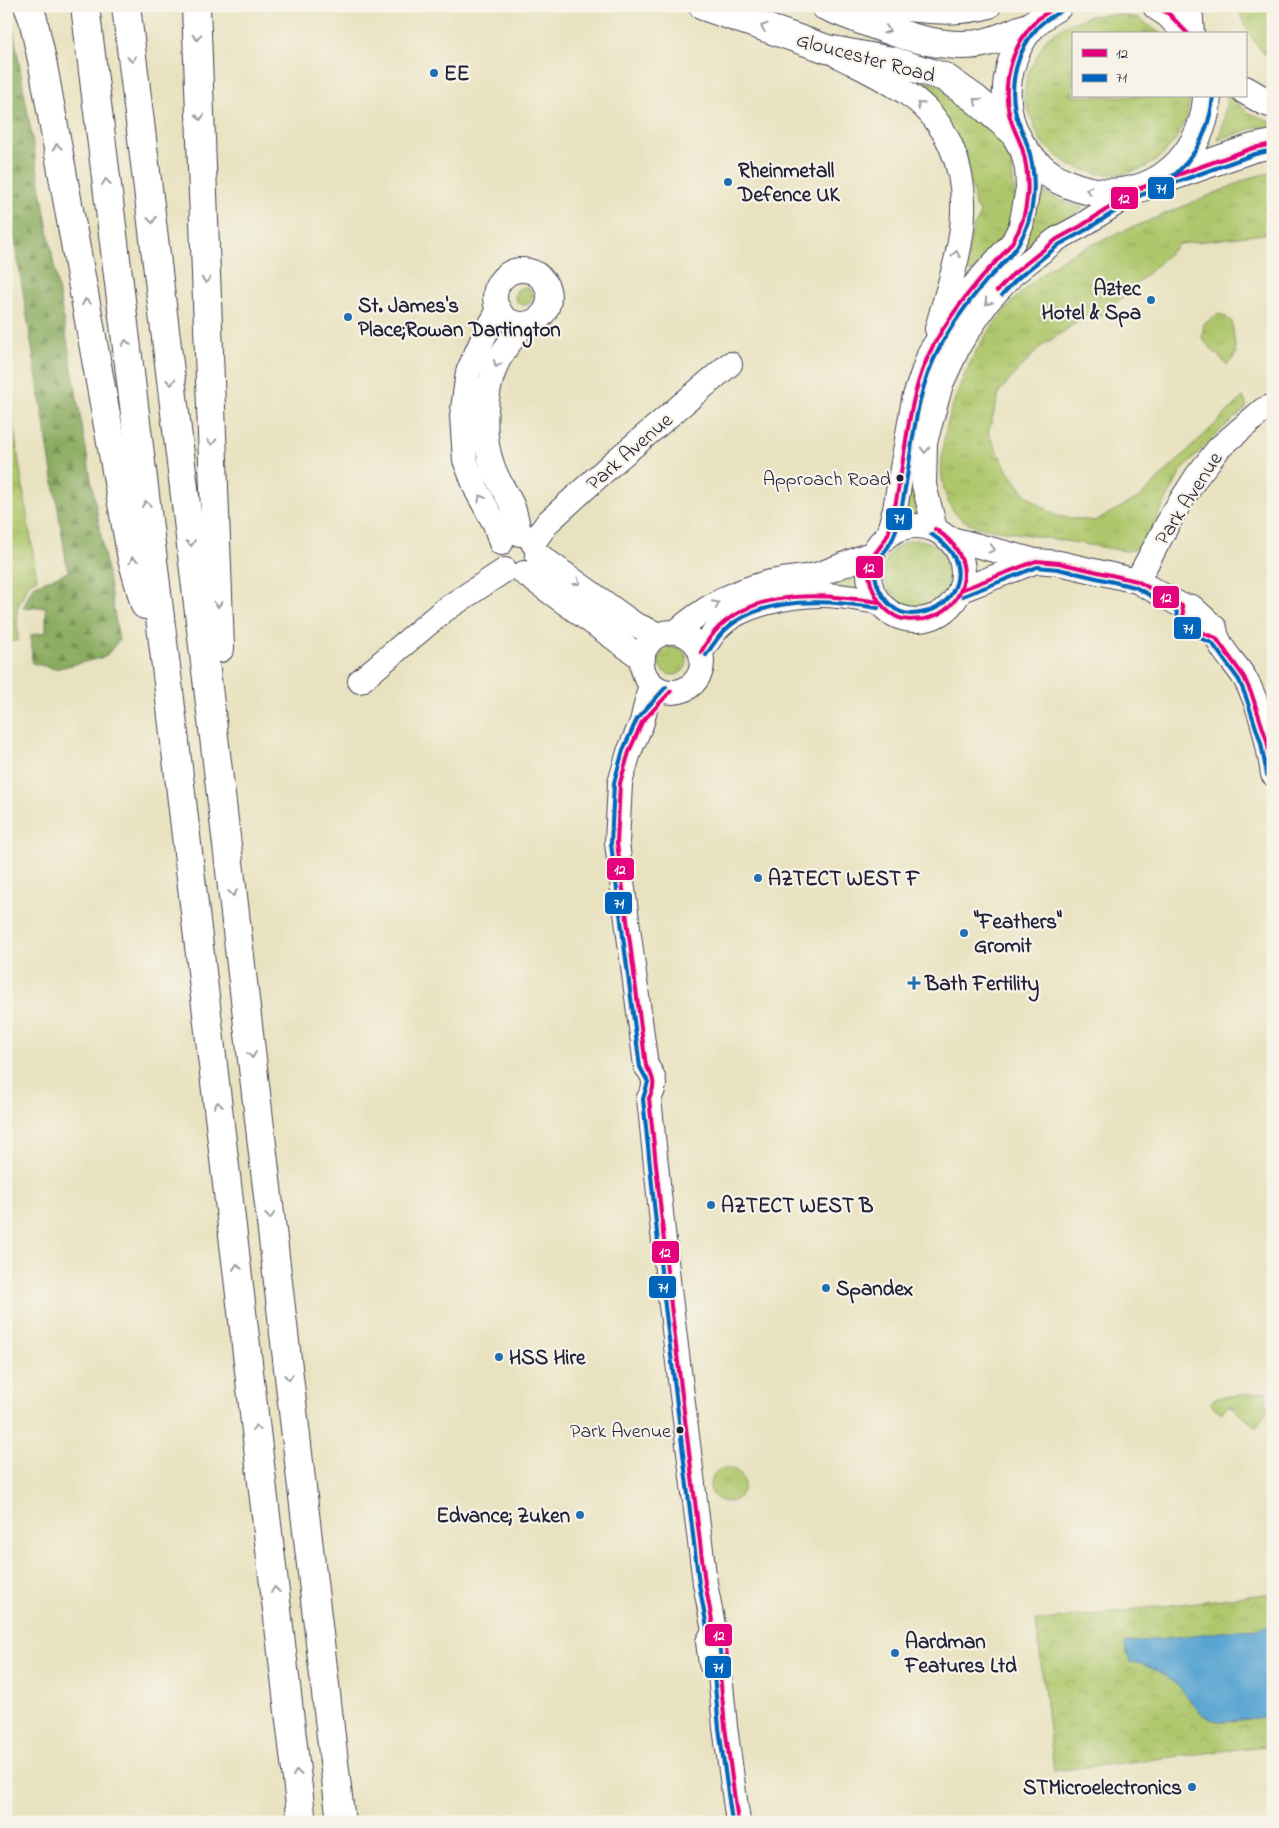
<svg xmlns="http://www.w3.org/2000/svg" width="1279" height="1828" font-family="'Indie Flower',sans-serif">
  <defs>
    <pattern id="grass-tufts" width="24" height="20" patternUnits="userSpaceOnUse" patternTransform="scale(1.25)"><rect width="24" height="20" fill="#afc76c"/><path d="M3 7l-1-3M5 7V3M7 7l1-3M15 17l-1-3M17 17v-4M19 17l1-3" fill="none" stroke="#96ab5e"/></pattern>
    <pattern id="forest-firs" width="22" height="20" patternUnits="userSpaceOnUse" patternTransform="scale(1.25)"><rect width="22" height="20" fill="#8bac60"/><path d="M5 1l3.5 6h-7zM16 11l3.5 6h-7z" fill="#718c50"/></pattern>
    <pattern id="park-crowns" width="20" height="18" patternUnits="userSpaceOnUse" patternTransform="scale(1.25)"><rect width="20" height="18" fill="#afc76c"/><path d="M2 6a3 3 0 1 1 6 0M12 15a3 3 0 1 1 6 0" fill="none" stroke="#96ab5e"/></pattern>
  </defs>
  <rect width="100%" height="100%" fill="#f7f3e8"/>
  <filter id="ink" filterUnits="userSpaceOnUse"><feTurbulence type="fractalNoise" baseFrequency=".02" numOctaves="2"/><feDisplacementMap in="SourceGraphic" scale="10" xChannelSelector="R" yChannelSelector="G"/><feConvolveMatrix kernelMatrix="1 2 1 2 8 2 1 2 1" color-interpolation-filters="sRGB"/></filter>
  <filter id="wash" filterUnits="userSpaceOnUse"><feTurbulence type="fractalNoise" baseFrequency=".0096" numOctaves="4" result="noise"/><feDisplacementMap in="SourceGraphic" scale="20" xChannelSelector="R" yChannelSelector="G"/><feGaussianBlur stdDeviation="1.12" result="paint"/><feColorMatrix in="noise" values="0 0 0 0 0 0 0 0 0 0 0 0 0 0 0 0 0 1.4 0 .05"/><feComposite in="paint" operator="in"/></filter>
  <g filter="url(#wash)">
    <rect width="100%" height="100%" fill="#e9e2c0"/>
    <g fill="url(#grass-tufts)" stroke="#687454">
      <path d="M 1238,6 L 1273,6 L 1273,63 C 1257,47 1243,28 1238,6 Z"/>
      <path d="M 1117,14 L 1138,18 L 1161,34 L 1073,34 L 1073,96 L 1190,97 L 1186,120 L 1175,140 L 1162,156 L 1146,167 L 1123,174 L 1098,174 L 1069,165 L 1040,141 L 1024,98 L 1027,75 L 1046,39 L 1064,26 L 1090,16 Z"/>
      <path d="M 896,70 L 939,86 L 995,131 L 1005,147 L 1011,161 L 1015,198 L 1012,216 L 1006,232 L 974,272 L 965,271 L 973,226 L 978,221 L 980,211 L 975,207 L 973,189 Z"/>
      <path d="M 1227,96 L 1230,96 L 1249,113 L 1273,122 L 1273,126 L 1257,127 L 1218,140 L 1224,120 Z"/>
      <path d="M 1273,172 L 1273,233 L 1179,244 L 1098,320 L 1091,313 L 1039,348 L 1000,391 L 988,433 L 1006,468 L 1026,495 L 1056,516 L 1095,521 L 1140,497 L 1243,397 L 1246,403 L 1246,408 L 1215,435 L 1182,470 L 1143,544 L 1134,550 L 1126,551 L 980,527 C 971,524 963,521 957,515 C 919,474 960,372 987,334 C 1013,298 1034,277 1072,253 L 1253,177 Z"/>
      <path d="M 1041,190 L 1064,202 L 1083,208 L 1038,239 L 994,275 L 1036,206 Z"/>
      <circle cx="524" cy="296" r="9"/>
      <path d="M 1219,314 L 1223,315 L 1232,322 L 1236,355 L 1227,365 L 1204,341 L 1202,337 L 1204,324 Z"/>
      <path d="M 911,463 L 922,519 L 905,521 Z"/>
      <circle cx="917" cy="573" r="33"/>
      <path d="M 863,571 L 865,590 L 825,586 L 825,582 L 846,578 Z"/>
      <circle cx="673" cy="661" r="14"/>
      <path d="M 1266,1392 L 1267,1411 L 1256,1427 L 1229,1405 L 1222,1413 L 1213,1406 L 1211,1403 L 1215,1398 Z"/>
      <circle cx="727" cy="1485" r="17"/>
    </g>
    <path fill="url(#forest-firs)" stroke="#56674e" d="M 6,14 L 13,28 L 119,640 L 105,657 L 55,669 L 32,663 L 31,635 L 46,632 L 46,607 L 23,608 L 33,586 L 68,572 L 6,186 Z"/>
    <g fill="url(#park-crowns)" stroke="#687454">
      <path d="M 6,377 L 37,579 L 28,584 L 17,609 L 18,641 L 6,641 Z"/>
      <path d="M 1273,1593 L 1273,1745 L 1054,1771 L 1036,1621 Z"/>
    </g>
    <path fill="#59a4d1" stroke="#3e6386" d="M 1273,1626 L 1273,1716 C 1259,1717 1231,1722 1218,1721 C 1200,1719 1192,1700 1181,1689 C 1167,1675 1150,1664 1130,1662 L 1124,1643 Z"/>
  </g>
  <g filter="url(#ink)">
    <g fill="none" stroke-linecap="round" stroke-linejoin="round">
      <g stroke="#403f4f" stroke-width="26">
        <g id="minor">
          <path d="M 874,6 C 911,9 953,17 989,6"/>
          <path d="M 1190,6 L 1192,34"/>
          <path d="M 837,55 C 860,67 886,79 908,94 C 947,120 965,167 963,213 C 962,252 947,291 937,329"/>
          <circle cx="522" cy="297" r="27"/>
          <path d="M 499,310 L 484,336 L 468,372 L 462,416 L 465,460 L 477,491 L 495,524 L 501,543"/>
          <circle cx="916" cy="573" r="47"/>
          <path d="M 935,529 L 924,485 L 925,442 L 941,384 L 960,343 L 988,301 L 1013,274 L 1057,239 L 1081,226 L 1138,189"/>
          <path d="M 520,534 C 517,525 516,514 512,505 C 506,492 497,480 493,467 C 481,437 484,394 496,365 C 503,349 514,337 524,324"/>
          <path d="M 888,535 L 895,509 L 914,399 L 930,352 L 971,289 L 1013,242 L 1021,226 L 1028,188 L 1027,168 L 1021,145"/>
          <path d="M 948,538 L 1036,561 L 1059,563 L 1137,581 L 1182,606 L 1192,607 L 1215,628 C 1217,647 1234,661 1244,677 C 1261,706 1268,742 1273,774"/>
          <path d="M 533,543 L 548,522 L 613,463 L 730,364"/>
          <path d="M 537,554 L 634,624 L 659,635"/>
          <path d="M 524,573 L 643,659"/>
          <path d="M 1137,581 L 1174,512 L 1197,476 L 1219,448 L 1263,410 L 1273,406"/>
          <path d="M 961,590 L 1036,561"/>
          <path d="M 676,632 C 701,610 730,593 763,584 C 780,579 799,579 816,575 C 835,569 854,560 873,553"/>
          <circle cx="672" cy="662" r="30"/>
          <path d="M 701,652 C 706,644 712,634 719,627 C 740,605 790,595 821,595 C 840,595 860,599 879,602"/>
          <path d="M 360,681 L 443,611 L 505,570"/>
          <path d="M 651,683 L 642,722 L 629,752 L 620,783 L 617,843 L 646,1066 C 655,1077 657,1085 649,1098 L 669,1289 L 705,1583 L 714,1631 L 708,1642 L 711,1664 L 720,1674 L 725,1727 L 738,1822"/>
        </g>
      </g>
      <g stroke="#403f4f" stroke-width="30">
        <g id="major">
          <path d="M 703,6 L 827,49 L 892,61 L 944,77 L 974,98 L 1014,132"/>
          <path d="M 825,6 C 869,23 939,55 987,42 C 1002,38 1016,31 1031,26"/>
          <path d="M 1058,6 C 1028,23 1014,45 1008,78 C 992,178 1123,234 1185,156 C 1199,138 1206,118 1207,96"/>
          <path d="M 1157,6 L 1169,14 L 1188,34"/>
          <path d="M 1245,90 L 1264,101 L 1273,104"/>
          <path d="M 1167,178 L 1253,148 L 1273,144"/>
        </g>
      </g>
      <g stroke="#403f4f" stroke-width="30">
        <g id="highway">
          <path d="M 28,6 L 33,19 L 42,60 L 132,559 L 145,605"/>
          <path d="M 85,6 L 169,691 L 302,1822"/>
          <path d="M 126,6 L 227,845 L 341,1822"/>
          <path d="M 196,6 L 220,648"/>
        </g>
      </g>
      <use href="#minor" stroke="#fff" stroke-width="24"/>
      <use href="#major" stroke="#fff" stroke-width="28"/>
      <use href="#highway" stroke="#fff" stroke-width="28"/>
      <g stroke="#f7f3e8" stroke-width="8">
        <g id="bus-1">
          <path d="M 1157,6 L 1169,14 L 1188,34"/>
          <path d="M 997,291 L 1013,274 L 1057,239 L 1081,226 L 1138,189 L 1253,148 L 1273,144"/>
          <path d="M 935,529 C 944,535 953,542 958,552 C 974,582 955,613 924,619 C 914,620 904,621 895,616 C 880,608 869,588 869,571 C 869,554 885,546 889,531 C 907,470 903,401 934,344 C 947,321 963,299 980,279 C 991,266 1004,255 1013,241 C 1030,214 1031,178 1022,148 C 1018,136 1011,125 1009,113 C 1002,83 1012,46 1034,23 C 1040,16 1049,11 1058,6"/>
          <path d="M 961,590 L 1036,561 L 1059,563 L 1137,581 L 1182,606 L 1184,617 L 1205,634 L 1216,638 L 1244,677 L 1252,695 L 1267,741 L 1273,773"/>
          <path d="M 701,652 C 706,643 712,634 719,627 C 760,588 828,594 879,602"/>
          <path d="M 671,691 L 642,722 L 629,752 L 620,783 L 617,843 L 646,1066 C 654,1077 656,1086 649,1098 L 669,1289 L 705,1583 L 714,1631 L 725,1640 L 728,1663 L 720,1674 L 725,1727 L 738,1822"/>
        </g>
      </g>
      <g stroke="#f7f3e8" stroke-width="8">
        <g id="bus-2">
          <path d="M 1153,190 C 1189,170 1209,137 1213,97"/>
          <path d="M 1002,295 L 1017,279 L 1060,244 L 1084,231 L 1141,195 L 1255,154 L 1273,150"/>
          <path d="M 931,534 C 940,540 949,547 954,557 C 965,581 949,607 925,612 C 917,614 908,615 901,612 C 886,606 876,588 875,573 C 875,559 885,553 891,542 C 895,535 897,527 899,519 C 913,462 911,399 940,347 C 952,324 969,301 986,281 C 997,269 1009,259 1018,245 C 1036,215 1038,177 1027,144 C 1023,132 1017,122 1015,110 C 1009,82 1018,48 1038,27 C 1044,20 1053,16 1061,11"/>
          <path d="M 963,596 L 1037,567 L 1058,569 L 1135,587 L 1176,610 L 1179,621 L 1202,639 L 1212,643 L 1239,680 L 1246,697 L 1261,743 L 1267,775"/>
          <path d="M 706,655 C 711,648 716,640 722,633 C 759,594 830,600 878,608"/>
          <path d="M 666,687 L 637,719 L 623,750 L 614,783 L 611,844 L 640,1067 L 648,1082 L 643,1099 L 663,1290 L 699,1584 L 708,1633 L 719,1643 L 721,1661 L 714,1675 L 719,1728 L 732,1822"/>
        </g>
      </g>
      <use href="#bus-1" stroke="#e5007d" stroke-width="4"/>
      <use href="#bus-2" stroke="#0065bd" stroke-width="4"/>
    </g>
    <defs><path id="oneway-chevron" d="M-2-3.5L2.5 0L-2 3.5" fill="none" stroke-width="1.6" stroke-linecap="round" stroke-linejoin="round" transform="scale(1.25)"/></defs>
    <g stroke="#9c9ca7">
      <use href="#oneway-chevron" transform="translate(764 27) rotate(-161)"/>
      <use href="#oneway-chevron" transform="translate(887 30) rotate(18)"/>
      <use href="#oneway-chevron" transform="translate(197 37) rotate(88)"/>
      <use href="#oneway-chevron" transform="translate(132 59) rotate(83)"/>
      <use href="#oneway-chevron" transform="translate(977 101) rotate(-140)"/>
      <use href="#oneway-chevron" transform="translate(920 105) rotate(-138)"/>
      <use href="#oneway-chevron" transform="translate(200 117) rotate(88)"/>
      <use href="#oneway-chevron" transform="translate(57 147) rotate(-100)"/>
      <use href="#oneway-chevron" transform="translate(106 182) rotate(-97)"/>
      <use href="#oneway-chevron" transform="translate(1089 190) rotate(-169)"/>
      <use href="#oneway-chevron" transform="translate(152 220) rotate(83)"/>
      <use href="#oneway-chevron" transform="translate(956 254) rotate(-79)"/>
      <use href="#oneway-chevron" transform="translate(206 280) rotate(88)"/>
      <use href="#oneway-chevron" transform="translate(86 302) rotate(-101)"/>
      <use href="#oneway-chevron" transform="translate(988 302) rotate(127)"/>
      <use href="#oneway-chevron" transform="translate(126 343) rotate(-97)"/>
      <use href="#oneway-chevron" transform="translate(497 364) rotate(113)"/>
      <use href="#oneway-chevron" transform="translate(171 382) rotate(83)"/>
      <use href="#oneway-chevron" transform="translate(212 442) rotate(88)"/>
      <use href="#oneway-chevron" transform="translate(925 450) rotate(92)"/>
      <use href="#oneway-chevron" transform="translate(481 498) rotate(-119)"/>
      <use href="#oneway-chevron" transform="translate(146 504) rotate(-97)"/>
      <use href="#oneway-chevron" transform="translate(191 543) rotate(83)"/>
      <use href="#oneway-chevron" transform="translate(992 549) rotate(15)"/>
      <use href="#oneway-chevron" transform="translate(133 560) rotate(-103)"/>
      <use href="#oneway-chevron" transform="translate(577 582) rotate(36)"/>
      <use href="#oneway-chevron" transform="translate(218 604) rotate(88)"/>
      <use href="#oneway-chevron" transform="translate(716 604) rotate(-28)"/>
      <use href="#oneway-chevron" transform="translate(233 893) rotate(83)"/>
      <use href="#oneway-chevron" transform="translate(252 1055) rotate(83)"/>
      <use href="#oneway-chevron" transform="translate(218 1105) rotate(-97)"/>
      <use href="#oneway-chevron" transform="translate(270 1216) rotate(83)"/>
      <use href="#oneway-chevron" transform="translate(237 1267) rotate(-97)"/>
      <use href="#oneway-chevron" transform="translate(289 1377) rotate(83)"/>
      <use href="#oneway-chevron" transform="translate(256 1428) rotate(-97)"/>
      <use href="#oneway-chevron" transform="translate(275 1590) rotate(-97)"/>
      <use href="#oneway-chevron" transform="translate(297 1773) rotate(-97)"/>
    </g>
  </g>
  <g fill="#1f6fb2" stroke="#f7f3e8" stroke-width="2">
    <circle cx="434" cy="73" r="5"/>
    <circle cx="728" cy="182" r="5"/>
    <circle cx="1151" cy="300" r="5"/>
    <circle cx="348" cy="317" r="5"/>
    <circle cx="758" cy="878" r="5"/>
    <circle cx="964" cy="933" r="5"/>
    <path d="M911.5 975.5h5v5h5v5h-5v5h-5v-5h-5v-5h5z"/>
    <circle cx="711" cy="1205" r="5"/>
    <circle cx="826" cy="1288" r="5"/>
    <circle cx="499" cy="1357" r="5"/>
    <circle cx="580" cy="1515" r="5"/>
    <circle cx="895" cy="1653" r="5"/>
    <circle cx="1192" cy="1787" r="5"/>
  </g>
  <g fill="#22223b" stroke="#f7f3e8" stroke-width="2">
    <circle cx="900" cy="478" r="4.5"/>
    <circle cx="680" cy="1430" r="4.5"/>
  </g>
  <g text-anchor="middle" stroke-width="4.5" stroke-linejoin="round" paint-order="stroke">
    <g font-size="20" fill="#22223b" stroke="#f7f3e8" text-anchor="end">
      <text x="891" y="485">Approach Road</text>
      <text x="671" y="1437">Park Avenue</text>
    </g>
    <g font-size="21" fill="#22223b" stroke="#f7f3e8">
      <text transform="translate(866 57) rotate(15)" y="7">Gloucester Road</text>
      <text transform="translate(629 451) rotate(-41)" y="7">Park Avenue</text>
      <text transform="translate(1188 498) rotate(-57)" y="7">Park Avenue</text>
    </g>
    <g font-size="21" font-weight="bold" fill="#22223b" stroke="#f7f3e8" text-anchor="start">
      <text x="444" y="80">EE</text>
      <text x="738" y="177">Rheinmetall<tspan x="738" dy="24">Defence UK</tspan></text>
      <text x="1141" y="295" text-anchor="end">Aztec<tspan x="1141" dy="24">Hotel &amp; Spa</tspan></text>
      <text x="358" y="312">St. James's<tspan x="358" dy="24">Place;Rowan Dartington</tspan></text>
      <text x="768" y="885">AZTECT WEST F</text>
      <text x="974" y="928">"Feathers"<tspan x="974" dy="24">Gromit</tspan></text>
      <text x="925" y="990">Bath Fertility</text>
      <text x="721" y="1212">AZTECT WEST B</text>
      <text x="836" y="1295">Spandex</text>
      <text x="509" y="1364">HSS Hire</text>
      <text x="570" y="1522" text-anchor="end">Edvance; Zuken</text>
      <text x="905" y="1648">Aardman<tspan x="905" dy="24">Features Ltd</tspan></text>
      <text x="1182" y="1794" text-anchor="end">STMicroelectronics</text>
    </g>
  </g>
  <g stroke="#f7f3e8" stroke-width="2">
    <rect x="1147" y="176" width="28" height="24" rx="5" fill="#0065bd"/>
    <rect x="1110" y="186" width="29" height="24" rx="5" fill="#e5007d"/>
    <rect x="885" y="507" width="28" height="24" rx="5" fill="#0065bd"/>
    <rect x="855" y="555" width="29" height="24" rx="5" fill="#e5007d"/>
    <rect x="1152" y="585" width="28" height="24" rx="5" fill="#e5007d"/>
    <rect x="1173" y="616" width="29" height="24" rx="5" fill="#0065bd"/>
    <rect x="606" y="857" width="29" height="24" rx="5" fill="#e5007d"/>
    <rect x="604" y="891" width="29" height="24" rx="5" fill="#0065bd"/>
    <rect x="651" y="1240" width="29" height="24" rx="5" fill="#e5007d"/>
    <rect x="648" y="1275" width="29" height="24" rx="5" fill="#0065bd"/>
    <rect x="704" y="1623" width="29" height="24" rx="5" fill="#e5007d"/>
    <rect x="704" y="1655" width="28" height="24" rx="5" fill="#0065bd"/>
  </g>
  <g font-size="14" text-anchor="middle" font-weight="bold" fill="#fff">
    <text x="1161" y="193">71</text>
    <text x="1124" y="203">12</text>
    <text x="899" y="523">71</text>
    <text x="869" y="572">12</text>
    <text x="1166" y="602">12</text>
    <text x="1188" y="633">71</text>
    <text x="620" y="874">12</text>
    <text x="619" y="908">71</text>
    <text x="665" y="1257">12</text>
    <text x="663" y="1292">71</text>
    <text x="719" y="1640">12</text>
    <text x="718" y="1672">71</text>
  </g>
  <rect width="1279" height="1828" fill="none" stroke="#f7f3e8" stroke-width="25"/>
  <rect x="1072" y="32" width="175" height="65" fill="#f7f3e8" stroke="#a29fa3"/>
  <rect x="1082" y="49" width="25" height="8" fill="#e5007d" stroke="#a29fa3"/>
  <text x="1116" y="58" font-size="15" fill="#22223b">12</text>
  <rect x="1082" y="74" width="25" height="8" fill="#0065bd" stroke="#a29fa3"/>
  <text x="1116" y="82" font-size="15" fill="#22223b">71</text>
</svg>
